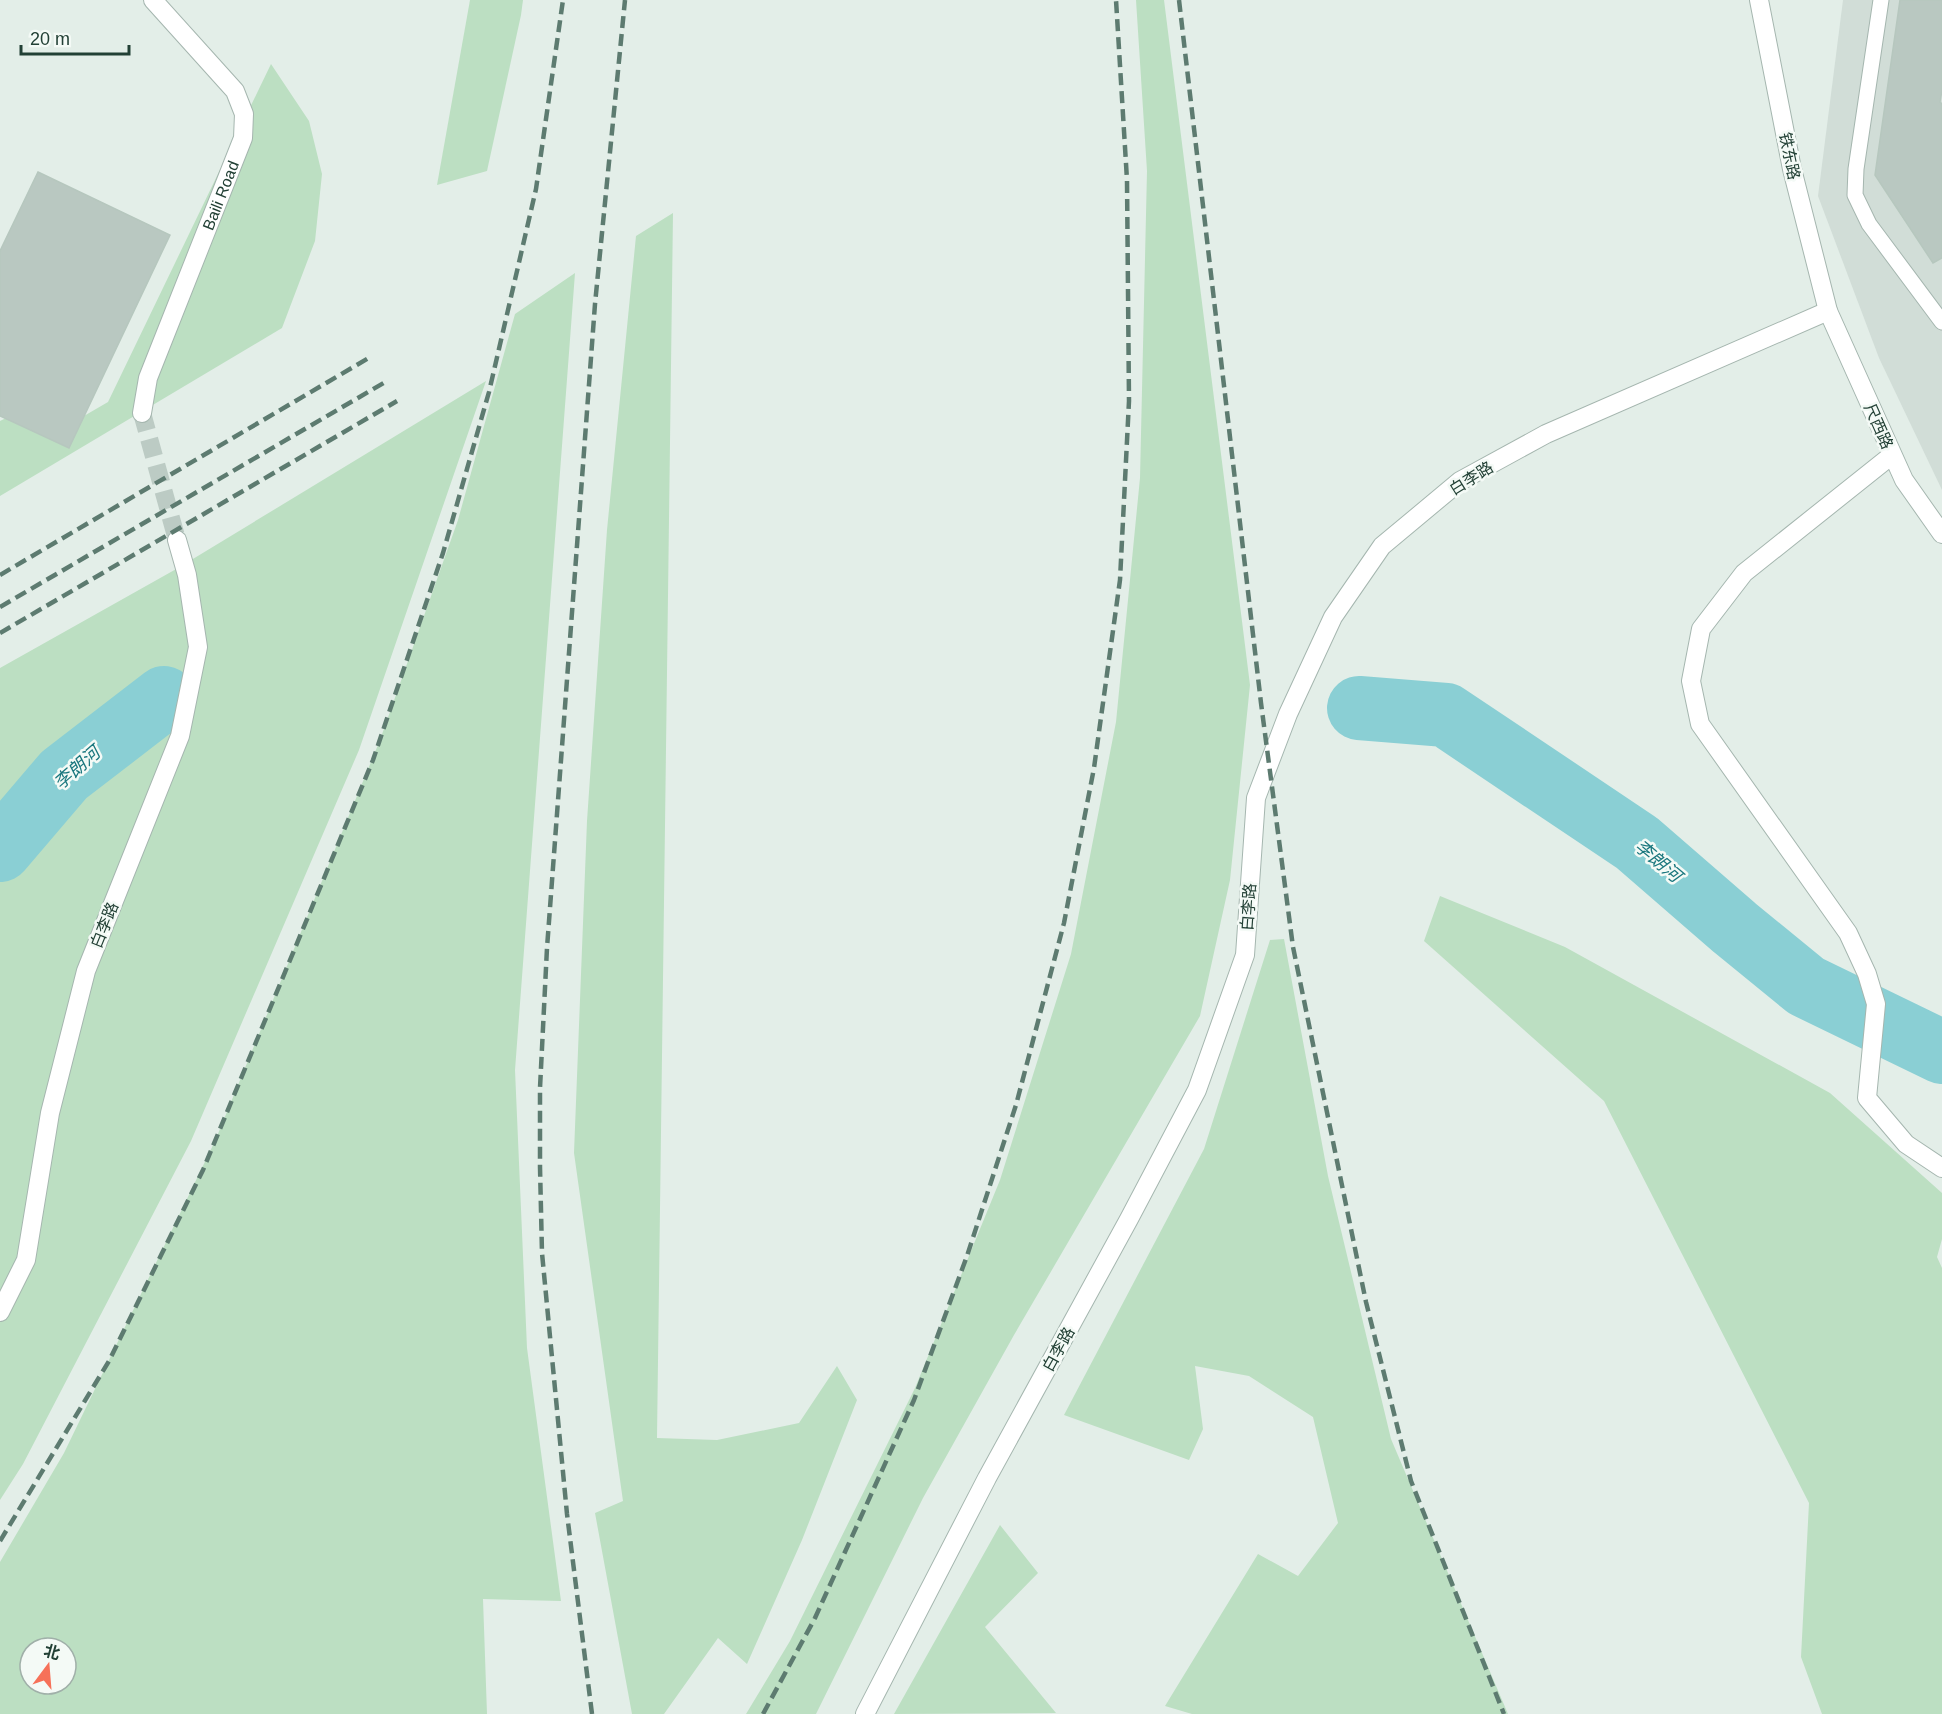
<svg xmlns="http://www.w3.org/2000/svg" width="1942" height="1714" font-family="Helvetica,'Noto Sans SC',sans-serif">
  <rect width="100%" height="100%" fill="#e3eee8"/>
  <path fill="#d1ddd7" d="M 1843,0 L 1942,0 L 1942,490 L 1879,358 L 1818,196 Z"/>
  <g fill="#bcdfc2" fill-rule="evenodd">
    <path d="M 470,0 L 523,0 L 521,15 L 487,171 L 437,185 Z"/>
    <path d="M 1136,0 L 1164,0 L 1250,685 L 1230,880 L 1200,1016 L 1014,1335 L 923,1498 L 816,1714 L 746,1714 L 790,1641 L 915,1388 L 1000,1180 L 1071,954 L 1116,722 L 1140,478 L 1147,171 Z"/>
    <path d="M 271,64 L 309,121 L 322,174 L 315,241 L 282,328 L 0,496 L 0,421 L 26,408 L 65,427 L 108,402 Z"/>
    <path d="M 673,213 L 657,1438 L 717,1440 L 799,1423 L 837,1366 L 857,1400 L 802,1540 L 747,1664 L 718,1638 L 664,1714 L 632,1714 L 595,1513 L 623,1501 L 574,1153 L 587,821 L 607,530 L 636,236 Z"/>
    <path d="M 575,273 L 515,1070 L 527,1348 L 561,1601 L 483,1599 L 487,1714 L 0,1714 L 0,1562 L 64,1453 L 215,1141 L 380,740 L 458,520 L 515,314 ZM 30,1648 L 66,1648 L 66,1684 L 30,1684 Z"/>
    <path d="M 486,381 L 359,750 L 191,1141 L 23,1464 L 0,1500 L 0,668 L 178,568 Z"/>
    <path d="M 1440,896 L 1565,947 L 1830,1093 L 1942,1193 L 1942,1239 L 1937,1257 L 1942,1268 L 1942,1714 L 1822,1714 L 1801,1657 L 1809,1503 L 1604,1101 L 1424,941 Z"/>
    <path d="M 1284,939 L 1328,1176 L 1391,1439 L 1508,1714 L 1192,1714 L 1165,1706 L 1258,1554 L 1298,1576 L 1338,1523 L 1313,1417 L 1249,1376 L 1195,1366 L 1203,1429 L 1189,1460 L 1064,1415 L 1204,1149 L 1270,940 Z"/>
    <path d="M 1000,1525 L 1038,1573 L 985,1627 L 1056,1713 L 894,1714 Z"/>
  </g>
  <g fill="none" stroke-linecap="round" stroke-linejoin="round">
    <g stroke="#8acfd4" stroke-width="64">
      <path d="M 1359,708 L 1446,715 L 1637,843 L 1735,928 L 1806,986 L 1942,1052"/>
      <path d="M 0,850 L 64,775 L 164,698"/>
    </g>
  </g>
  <g fill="#b9c8c1" stroke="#b6c7be" stroke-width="1.5">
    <path d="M 1900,0 L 1942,0 L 1942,90 L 1940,102 L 1942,104 L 1942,258 L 1933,263 L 1875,175 Z"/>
    <path d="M 38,172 L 170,235 L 69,448 L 0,416 L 0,251 Z"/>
  </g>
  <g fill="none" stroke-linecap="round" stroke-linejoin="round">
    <path stroke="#bccbc4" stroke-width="18" stroke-dasharray="18 9" stroke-linecap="butt" d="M 142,413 L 177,540"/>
    <g stroke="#a5b6af" stroke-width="17">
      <path id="lane" d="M 1881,0 L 1856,169 L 1855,195 L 1869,224 L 1942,322"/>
    </g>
    <g stroke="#a5b6af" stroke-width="20">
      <g id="street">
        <path d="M 1759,0 L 1792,169 L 1828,311 L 1904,480 L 1942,534"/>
        <path id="s1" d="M 142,413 L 148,378 L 243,138 L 244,114 L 235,91 L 153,0"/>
        <path d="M 1892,455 L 1744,573 L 1701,629 L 1691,681 L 1700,724 L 1848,933 L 1867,974 L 1876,1004 L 1867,1098 L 1906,1144 L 1942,1168"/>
        <path d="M 0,1312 L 26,1260 L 50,1113 L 86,971 L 180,736 L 198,647 L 187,575 L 177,540"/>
        <path d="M 865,1714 L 987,1478 L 1129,1219 L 1197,1090 L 1245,955 L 1256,798 L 1288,714 L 1333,617 L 1382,546 L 1460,481 L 1546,434 L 1828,311"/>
      </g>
    </g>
    <use href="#lane" stroke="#fff" stroke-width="15"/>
    <use href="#street" stroke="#fff" stroke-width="18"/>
    <g stroke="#5d7b70" stroke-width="4.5" stroke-dasharray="12 6" stroke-linecap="butt">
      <path d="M 1179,0 L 1261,703 L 1293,947 L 1366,1302 L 1411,1481 L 1504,1714"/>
      <path d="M 0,575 L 372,356"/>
      <path d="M 0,607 L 387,381"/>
      <path d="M 0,633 L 397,401"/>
      <path d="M 0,1541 L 109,1361 L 203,1170 L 373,760 L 443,553 L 489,392 L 536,189 L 563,0"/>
      <path d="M 592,1714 L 567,1514 L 542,1253 L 540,1167 L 540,1088 L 547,948 L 595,304 L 625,0"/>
      <path d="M 763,1714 L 815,1618 L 914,1400 L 967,1256 L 1016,1105 L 1064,923 L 1094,768 L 1120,580 L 1129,401 L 1127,180 L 1116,0"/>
    </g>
  </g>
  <g text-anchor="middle" stroke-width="5" stroke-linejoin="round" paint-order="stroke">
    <g font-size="16" fill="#224035" stroke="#f4faf6">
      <text transform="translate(1790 156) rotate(78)" y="6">铁东路</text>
      <text dy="6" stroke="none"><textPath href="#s1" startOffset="232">Baili Road</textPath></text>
      <text transform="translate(1879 426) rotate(66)" y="6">尺西路</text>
      <text transform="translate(1471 478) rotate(-32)" y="6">白李路</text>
      <text transform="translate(1248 907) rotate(-86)" y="6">白李路</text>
      <text transform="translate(104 925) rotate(-68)" y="6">白李路</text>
      <text transform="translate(1058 1349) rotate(-61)" y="6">白李路</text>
    </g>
    <g font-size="18" font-style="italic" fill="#1a777e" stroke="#f4faf6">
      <text transform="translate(77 768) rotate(-41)" y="6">李朗河</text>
      <text transform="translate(1658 861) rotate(40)" y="6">李朗河</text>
    </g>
  </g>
  <g transform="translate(48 1666) rotate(16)"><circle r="28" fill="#f4faf6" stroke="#a0b0a9" stroke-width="1.5"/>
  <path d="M0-4.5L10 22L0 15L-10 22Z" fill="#f67159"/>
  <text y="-9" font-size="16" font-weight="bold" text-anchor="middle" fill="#224035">北</text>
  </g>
  <path d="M21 45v9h108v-9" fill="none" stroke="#224035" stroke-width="3"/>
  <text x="30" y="45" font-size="18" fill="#224035" stroke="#f4faf6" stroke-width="4.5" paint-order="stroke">20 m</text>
</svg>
